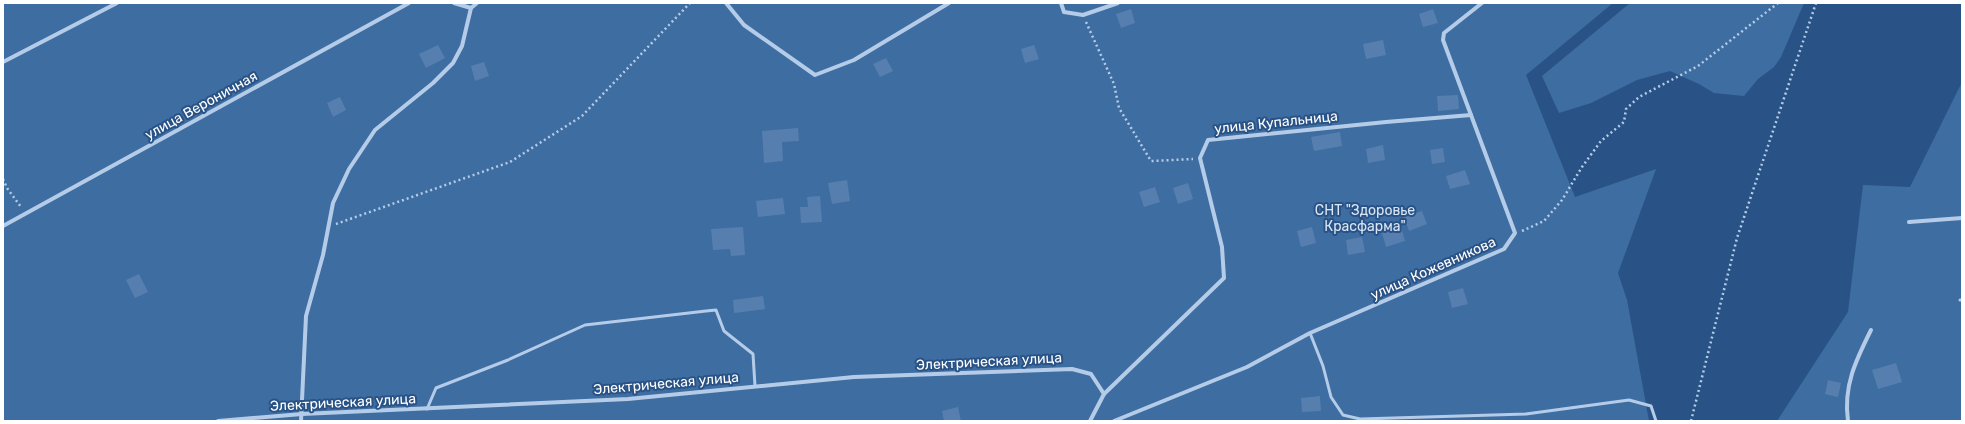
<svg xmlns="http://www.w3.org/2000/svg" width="1965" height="424" font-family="Rubik,sans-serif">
  <rect width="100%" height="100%" fill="#295386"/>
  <g fill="#3e6da2">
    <path d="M 3,3 L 1613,3 L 1526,75 L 1575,197 L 1656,169 L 1618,273 L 1627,300 L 1649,421 L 3,421 Z"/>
    <path d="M 1630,3 L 1804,3 L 1781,57 L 1774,67 L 1758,79 L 1744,96 L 1714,93 L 1699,84 L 1670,71 L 1637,80 L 1591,103 L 1559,113 L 1542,76 Z"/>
    <path d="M 1962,82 L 1962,421 L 1777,421 L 1848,312 L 1863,185 L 1910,187 Z"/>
  </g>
  <g fill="#567faf">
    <path d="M 1131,9 L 1135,23 L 1121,28 L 1116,14 Z"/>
    <path d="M 1433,9 L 1438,23 L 1423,27 L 1419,14 Z"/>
    <path d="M 1383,40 L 1386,55 L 1366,59 L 1363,44 Z"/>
    <path d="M 438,45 L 445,58 L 426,68 L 419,54 Z"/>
    <path d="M 1034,45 L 1039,59 L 1025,63 L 1021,49 Z"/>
    <path d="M 886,58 L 893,71 L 880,77 L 873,64 Z"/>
    <path d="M 484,62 L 489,76 L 475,81 L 471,66 Z"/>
    <path d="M 1458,95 L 1459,109 L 1438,111 L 1437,96 Z"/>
    <path d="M 340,97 L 346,110 L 333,117 L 327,103 Z"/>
    <path d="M 798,128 L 799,141 L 782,142 L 783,161 L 764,163 L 762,131 Z"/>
    <path d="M 1340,132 L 1342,146 L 1314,151 L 1311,137 Z"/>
    <path d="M 1383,145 L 1385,160 L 1368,163 L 1366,149 Z"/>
    <path d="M 1443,148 L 1445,162 L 1432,164 L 1430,150 Z"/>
    <path d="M 1465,170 L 1470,184 L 1450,189 L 1446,176 Z"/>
    <path d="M 847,180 L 850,201 L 832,204 L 828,183 Z"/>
    <path d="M 1188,183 L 1193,199 L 1178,204 L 1173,188 Z"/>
    <path d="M 1155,187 L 1160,202 L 1144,207 L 1139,192 Z"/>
    <path d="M 820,196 L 822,222 L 801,223 L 800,207 L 808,207 L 807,197 Z"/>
    <path d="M 783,198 L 785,214 L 758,217 L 756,201 Z"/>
    <path d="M 1422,211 L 1427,224 L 1409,231 L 1404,217 Z"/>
    <path d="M 743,227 L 745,255 L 731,256 L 730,249 L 713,250 L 711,229 Z"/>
    <path d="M 1312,227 L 1316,243 L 1301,247 L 1297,231 Z"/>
    <path d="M 1401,227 L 1405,241 L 1386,247 L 1382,233 Z"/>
    <path d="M 1362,237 L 1365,252 L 1348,255 L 1346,240 Z"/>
    <path d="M 139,274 L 148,292 L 135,298 L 126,280 Z"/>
    <path d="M 1463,288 L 1468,304 L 1452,308 L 1448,292 Z"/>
    <path d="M 763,296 L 765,309 L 734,313 L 733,300 Z"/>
    <path d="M 1896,363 L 1902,382 L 1878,389 L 1872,370 Z"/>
    <path d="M 1828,380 L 1841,383 L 1838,397 L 1825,394 Z"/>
    <path d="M 1320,396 L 1321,411 L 1302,412 L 1301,398 Z"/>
    <path d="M 958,407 L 961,421 L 944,421 L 942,411 Z"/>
  </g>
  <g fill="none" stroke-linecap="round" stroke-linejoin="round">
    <g stroke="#b5cce8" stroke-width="2.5" stroke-dasharray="2 3" stroke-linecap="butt">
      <path d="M 1086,22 L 1114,84 L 1119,108 L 1151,161 L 1193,159"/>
      <path d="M 3,179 L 7,188 L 21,207"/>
      <path d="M 336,224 L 510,162 L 582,116 L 690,3"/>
      <path d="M 1522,231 L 1544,221 L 1562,200 L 1582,167 L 1601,141 L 1624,122 L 1626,109 L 1639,97 L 1698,66 L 1778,3"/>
      <path d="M 1691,421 L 1737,238 L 1816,3"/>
    </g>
    <g stroke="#b5cce8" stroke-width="3">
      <path d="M 1960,300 L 1962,300"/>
      <path d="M 1310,333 L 1323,366 L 1331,397 L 1343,415 L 1360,419 L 1526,414 L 1629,400 L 1651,406 L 1656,421"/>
      <path d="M 427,409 L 436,388 L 508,360 L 585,325 L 706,311 L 716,310 L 724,331 L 753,354 L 755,386"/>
    </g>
    <g stroke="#b5cce8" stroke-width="4">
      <path d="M 454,3 L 471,8"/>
      <path d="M 726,3 L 744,25 L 815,75 L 854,60 L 949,3"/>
      <path d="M 1061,3 L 1064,12 L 1083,15 L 1118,3"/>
      <path d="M 3,62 L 117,3"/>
      <path d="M 1909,222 L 1962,218"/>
      <path d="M 3,226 L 409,3"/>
      <path d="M 218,421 L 302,414 L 628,399 L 854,377 L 1072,369 L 1091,374 L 1104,394"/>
      <path d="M 301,421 L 306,316 L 323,255 L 333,203 L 349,169 L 375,130 L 433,83 L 453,63 L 462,46 L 471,8 L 477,3"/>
      <path d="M 1090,421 L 1104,394 L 1224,278 L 1222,247 L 1200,158 L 1208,140 L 1386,122 L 1471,115"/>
      <path d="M 1114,421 L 1247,367 L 1310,333 L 1504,249 L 1515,233 L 1443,40 L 1444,33 L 1482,3"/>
      <path d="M 1848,421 C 1843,386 1856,360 1871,330"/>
    </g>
  </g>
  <g text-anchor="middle" stroke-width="4" stroke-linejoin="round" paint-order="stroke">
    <g font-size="14" fill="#fff" stroke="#295386">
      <text transform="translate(201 105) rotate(-29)" y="5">улица Вероничная</text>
      <text transform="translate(1276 122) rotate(-6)" y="5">улица Купальница</text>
      <text transform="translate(1433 268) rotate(-24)" y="5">улица Кожевникова</text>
      <text transform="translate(989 361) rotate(-3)" y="5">Электрическая улица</text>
      <text transform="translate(666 383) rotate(-5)" y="5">Электрическая улица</text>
      <text transform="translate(343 402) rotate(-3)" y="5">Электрическая улица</text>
    </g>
    <g font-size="14" fill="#d8e6f6" stroke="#295386">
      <text x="1365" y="215">СНТ "Здоровье<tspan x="1365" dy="16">Красфарма"</tspan></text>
    </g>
  </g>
  <rect width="1965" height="424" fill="none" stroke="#ffffff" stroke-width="8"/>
</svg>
